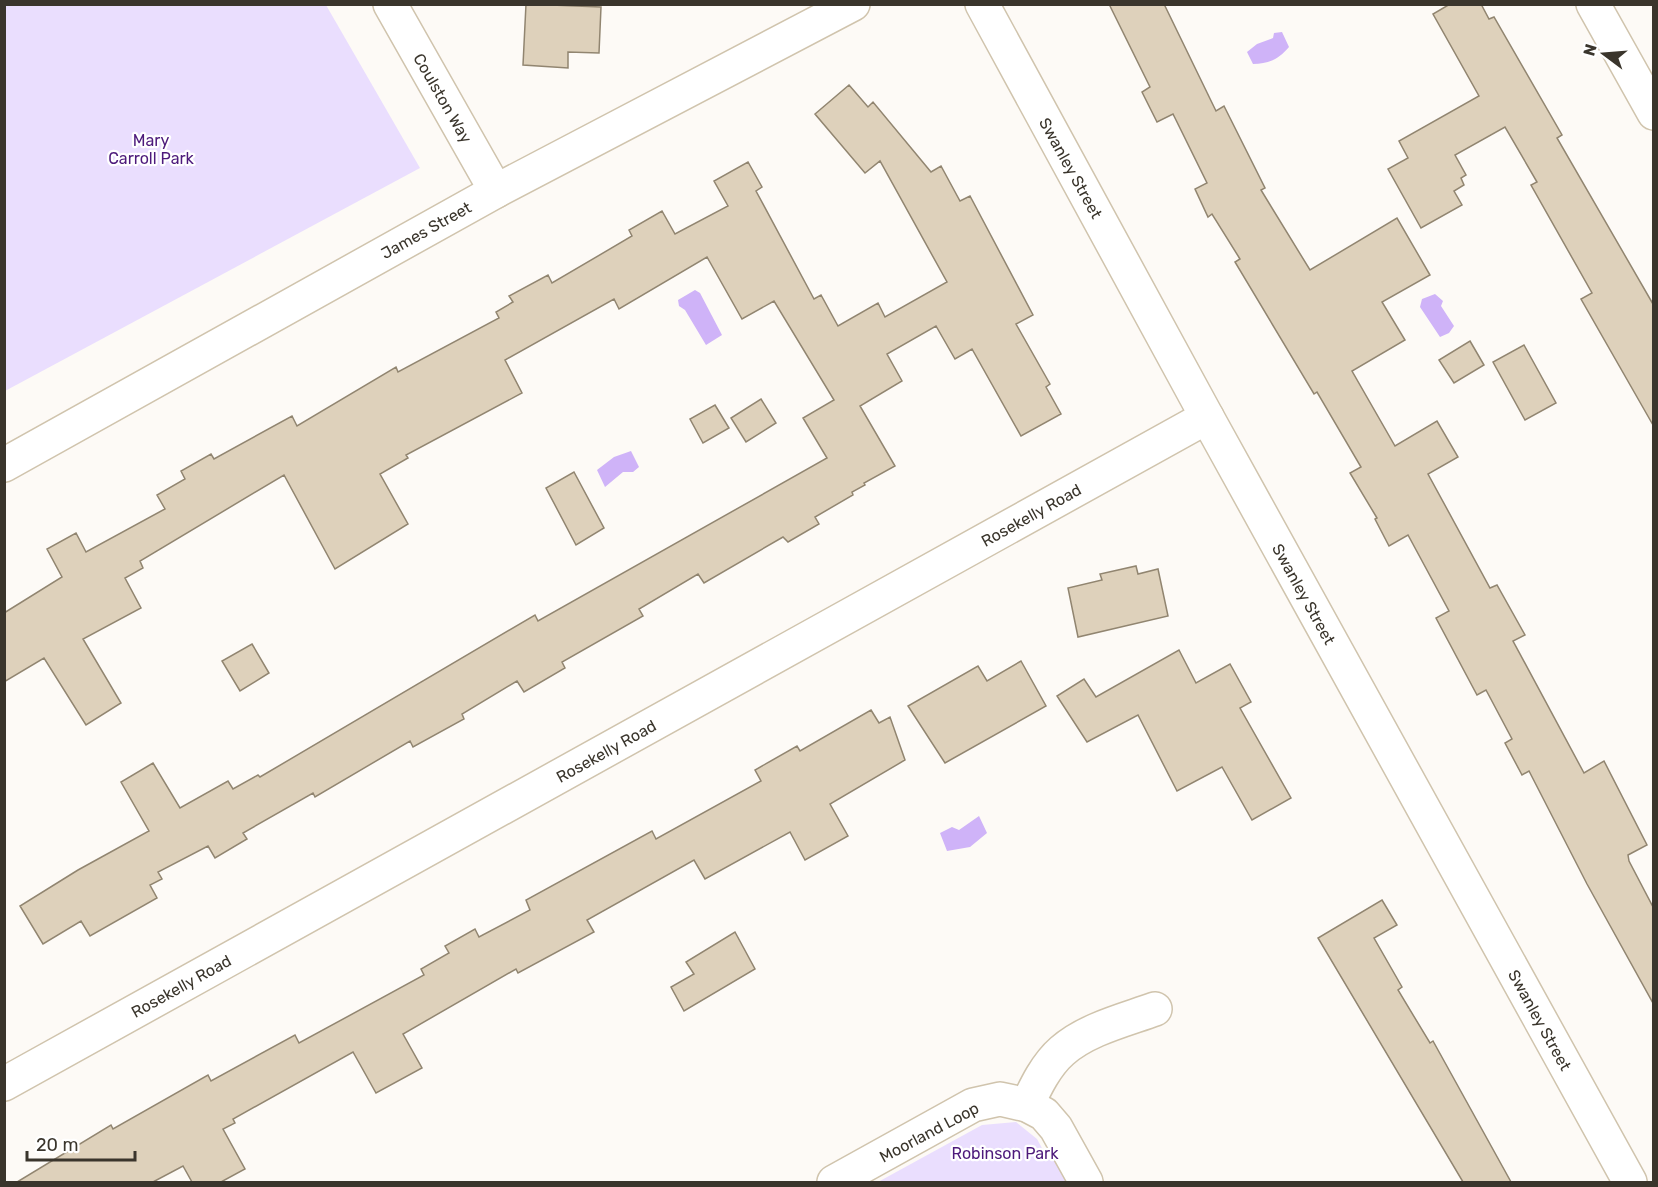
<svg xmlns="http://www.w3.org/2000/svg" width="1658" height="1187" font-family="Rubik,sans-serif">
  <rect width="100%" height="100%" fill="#fdfaf6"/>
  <g fill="#eadefe">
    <path d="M 5,4 L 326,5 L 420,168 L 5,391 Z"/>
    <path d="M 1016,1122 L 1037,1139 L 1048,1159 L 1053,1158 L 1067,1182 L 878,1182 L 982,1125 Z"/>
  </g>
  <g fill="#cfb3f8">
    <path d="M 1282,32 L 1289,47 C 1279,59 1269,64 1253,64 L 1247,52 L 1257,44 L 1273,38 L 1274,33 Z"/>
    <path d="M 695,290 L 700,293 L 722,335 L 706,345 L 685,310 L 679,306 L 678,300 Z"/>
    <path d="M 1435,294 L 1443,301 L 1441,306 L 1454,326 L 1449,333 L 1440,337 L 1420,307 L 1422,299 Z"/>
    <path d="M 631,451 L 639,467 L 633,472 L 623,472 L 605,487 L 597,470 L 614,457 Z"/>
    <path d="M 979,816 L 987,833 L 970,847 L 947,851 L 940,833 L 952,827 L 959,830 Z"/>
  </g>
  <g fill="#ded1bb" stroke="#918570" stroke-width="1.5">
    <path d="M 526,4 L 601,7 L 599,53 L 568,52 L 568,68 L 523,65 Z"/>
    <path d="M 1109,4 L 1164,4 L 1216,111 L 1224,106 L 1265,188 L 1261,190 L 1310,270 L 1397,218 L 1430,275 L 1382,302 L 1405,340 L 1352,371 L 1395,446 L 1437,421 L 1458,457 L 1428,474 L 1490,588 L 1497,585 L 1525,635 L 1513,641 L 1584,773 L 1604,761 L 1647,845 L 1628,855 L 1629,861 L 1653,907 L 1653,1003 L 1587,884 L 1529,771 L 1522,775 L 1505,743 L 1512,739 L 1486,690 L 1477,695 L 1436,618 L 1449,611 L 1408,535 L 1389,546 L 1375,519 L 1377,518 L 1350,473 L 1361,467 L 1317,392 L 1314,394 L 1235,262 L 1240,259 L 1212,214 L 1208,217 L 1195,189 L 1207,183 L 1173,114 L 1157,122 L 1142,92 L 1150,87 Z"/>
    <path d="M 1450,4 L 1481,4 L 1489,19 L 1494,17 L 1562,135 L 1557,138 L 1653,304 L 1653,425 L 1581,299 L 1592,293 L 1531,185 L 1537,182 L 1505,127 L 1455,155 L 1466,175 L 1461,178 L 1464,185 L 1454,191 L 1462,205 L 1421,228 L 1388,169 L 1408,158 L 1399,141 L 1479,96 L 1433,14 Z"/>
    <path d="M 849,85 L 868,107 L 873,102 L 931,172 L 941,166 L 960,201 L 970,196 L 1033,315 L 1016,324 L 1050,384 L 1046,387 L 1061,414 L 1021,436 L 972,349 L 955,359 L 936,326 L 887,354 L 902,381 L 860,406 L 895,466 L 864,483 L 865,485 L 852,492 L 853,495 L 815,517 L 819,524 L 788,542 L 783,537 L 704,583 L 698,574 L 639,609 L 643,616 L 562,662 L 565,668 L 524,692 L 517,681 L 462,714 L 464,719 L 413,747 L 410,741 L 315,797 L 313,793 L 243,833 L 247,839 L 215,858 L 208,846 L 158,872 L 162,879 L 150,885 L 157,898 L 90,936 L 81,921 L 43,944 L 20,906 L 78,870 L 149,831 L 121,782 L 153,763 L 180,808 L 228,781 L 233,789 L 258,775 L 260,777 L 535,615 L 538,621 L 827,458 L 803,418 L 834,400 L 774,301 L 742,319 L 707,257 L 619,309 L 614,299 L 505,360 L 522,393 L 406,455 L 408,458 L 380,474 L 408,524 L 335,569 L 284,475 L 140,561 L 143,568 L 125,578 L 141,608 L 83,639 L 121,703 L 86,725 L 44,658 L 4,682 L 4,613 L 62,577 L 47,549 L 76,533 L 86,552 L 165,509 L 157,495 L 185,479 L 181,471 L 211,454 L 214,459 L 292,416 L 297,426 L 396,367 L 398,372 L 499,318 L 496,312 L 513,302 L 509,296 L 548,275 L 552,283 L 632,236 L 629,230 L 662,211 L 675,234 L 728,206 L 714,181 L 748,162 L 762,187 L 756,191 L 814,299 L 821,295 L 838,326 L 878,303 L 885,317 L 947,282 L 880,161 L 865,173 L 815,114 Z"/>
    <path d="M 1470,341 L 1484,365 L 1454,383 L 1439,360 Z"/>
    <path d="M 1524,345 L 1556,403 L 1525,420 L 1493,362 Z"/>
    <path d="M 761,399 L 776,423 L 746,442 L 731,418 Z"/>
    <path d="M 715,405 L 729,428 L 703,443 L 690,419 Z"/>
    <path d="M 574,472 L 604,528 L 576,545 L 546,488 Z"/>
    <path d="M 1136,566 L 1138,574 L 1158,569 L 1168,616 L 1078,637 L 1068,588 L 1102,580 L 1100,574 Z"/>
    <path d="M 252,644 L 269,673 L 240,691 L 222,661 Z"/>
    <path d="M 1179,650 L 1196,683 L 1230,664 L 1251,702 L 1240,708 L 1291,798 L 1252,820 L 1222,767 L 1177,791 L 1138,715 L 1087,742 L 1057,696 L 1084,679 L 1096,697 Z"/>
    <path d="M 1021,661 L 1046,706 L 945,763 L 908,706 L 978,666 L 987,681 Z"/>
    <path d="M 871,710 L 879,723 L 890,717 L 905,760 L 830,804 L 848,836 L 805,860 L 790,832 L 705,879 L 694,860 L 587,920 L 594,932 L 518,973 L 516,969 L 403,1034 L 422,1068 L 376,1093 L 353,1052 L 233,1119 L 235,1123 L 223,1129 L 245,1169 L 221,1182 L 192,1182 L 183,1166 L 153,1182 L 17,1182 L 111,1125 L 113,1129 L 208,1075 L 211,1081 L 295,1035 L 299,1043 L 424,975 L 421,969 L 449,953 L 445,946 L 475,929 L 479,937 L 530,910 L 526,900 L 652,831 L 656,839 L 761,781 L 755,770 L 797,746 L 800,751 Z"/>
    <path d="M 1382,900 L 1397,925 L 1374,938 L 1402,987 L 1398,990 L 1430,1043 L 1433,1041 L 1511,1182 L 1463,1182 L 1318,938 Z"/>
    <path d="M 735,932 L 755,969 L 684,1011 L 671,987 L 694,974 L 686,962 Z"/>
  </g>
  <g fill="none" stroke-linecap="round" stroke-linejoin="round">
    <g stroke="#d0c4ad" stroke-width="36">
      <g id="minor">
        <path d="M 390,4 L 496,191"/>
        <path d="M 982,4 L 1207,417 L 1630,1182"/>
        <path d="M 1593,4 L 1654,113"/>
        <path d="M 4,1084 L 1207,417"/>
        <path d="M 1027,1105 C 1036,1086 1046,1065 1062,1051 C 1087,1029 1125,1020 1155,1009"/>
        <path d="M 834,1182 L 973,1105 L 1000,1099 L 1027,1105 L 1044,1114 L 1056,1128 L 1086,1182"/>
      </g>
    </g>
    <g stroke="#d0c4ad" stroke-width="36">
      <path id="tertiary" d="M 4,465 L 496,191 L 853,4"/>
    </g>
    <use href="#minor" stroke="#fff" stroke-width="33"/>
    <use href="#tertiary" stroke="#fff" stroke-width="33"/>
  </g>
  <g text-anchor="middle" stroke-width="4.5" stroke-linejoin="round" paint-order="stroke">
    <g font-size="16" fill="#3a352c" stroke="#fff">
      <text transform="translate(443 98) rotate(60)" y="6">Coulston Way</text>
      <text transform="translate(1071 168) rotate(61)" y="6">Swanley Street</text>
      <text transform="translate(426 230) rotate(-29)" y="6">James Street</text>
      <text transform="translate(1031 515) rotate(-29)" y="6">Rosekelly Road</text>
      <text transform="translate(1304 594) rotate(61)" y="6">Swanley Street</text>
      <text transform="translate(606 751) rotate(-29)" y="6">Rosekelly Road</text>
      <text transform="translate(181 986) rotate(-29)" y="6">Rosekelly Road</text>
      <text transform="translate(1540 1020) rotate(61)" y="6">Swanley Street</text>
      <text transform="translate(929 1132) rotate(-28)" y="6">Moorland Loop</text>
    </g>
    <g font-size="16" fill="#4d1a7b" stroke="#fff">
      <text x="151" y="146">Mary<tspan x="151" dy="18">Carroll Park</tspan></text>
      <text x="1005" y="1159">Robinson Park</text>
    </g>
  </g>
  <rect width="1658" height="1187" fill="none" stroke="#3a352c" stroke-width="12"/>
  <g transform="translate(1604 54) rotate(286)" stroke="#ffffff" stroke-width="4.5" paint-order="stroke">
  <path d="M0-4.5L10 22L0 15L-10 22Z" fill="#3a352c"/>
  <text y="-9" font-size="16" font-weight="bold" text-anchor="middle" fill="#3a352c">N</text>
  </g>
  <path d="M27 1151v9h108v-9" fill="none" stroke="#3a352c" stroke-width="3"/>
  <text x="36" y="1151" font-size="18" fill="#3a352c" stroke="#ffffff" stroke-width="4.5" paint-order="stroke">20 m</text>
</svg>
